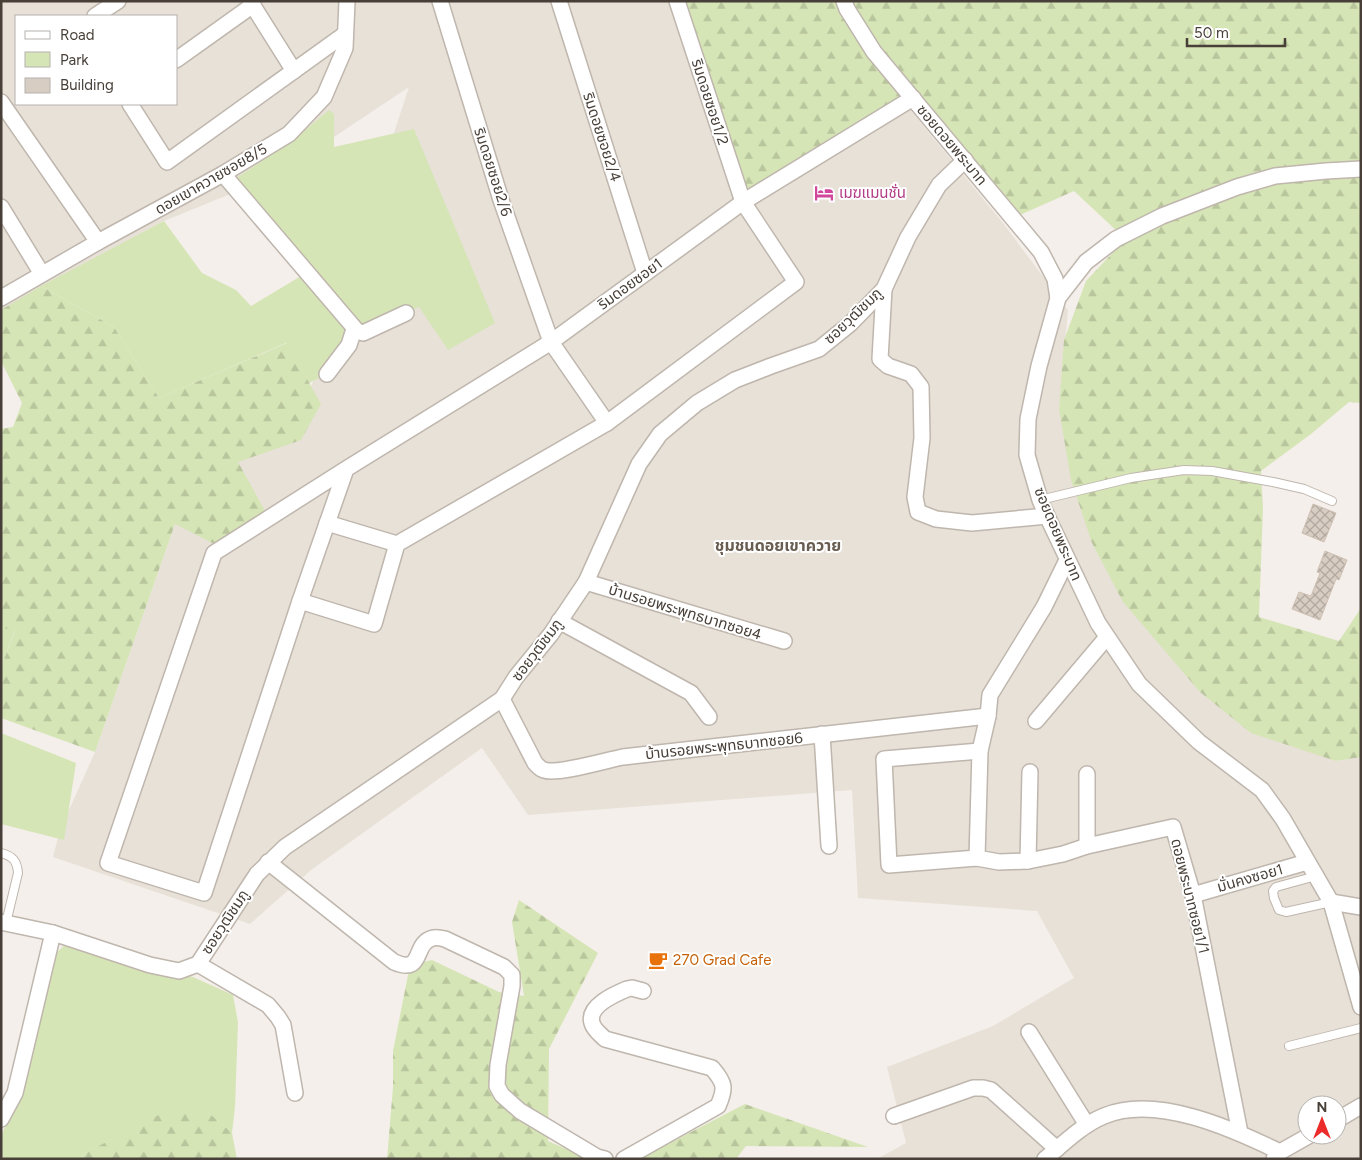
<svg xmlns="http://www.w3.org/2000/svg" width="1362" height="1160" font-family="Figtree,'Noto Sans Thai',sans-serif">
  <defs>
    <pattern id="forest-firs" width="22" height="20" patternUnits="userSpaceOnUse" patternTransform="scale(1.25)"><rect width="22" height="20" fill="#d6e5b6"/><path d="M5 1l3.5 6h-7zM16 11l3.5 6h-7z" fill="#b9c69d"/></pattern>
    <pattern id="building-cross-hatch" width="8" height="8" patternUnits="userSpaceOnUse" patternTransform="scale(1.25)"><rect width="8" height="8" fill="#d8cdc3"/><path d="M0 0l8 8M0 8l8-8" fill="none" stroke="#b1a89f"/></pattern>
  </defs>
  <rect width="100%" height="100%" fill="#f4efea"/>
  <path fill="#e7e1d8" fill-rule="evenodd" d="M 1,1 L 881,1 L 879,72 L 1003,223 L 1068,310 L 1059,409 L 1336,761 L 1361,757 L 1361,1159 L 877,1159 L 906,1143 L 887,1067 L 993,1026 L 1074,978 L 1037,911 L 858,898 L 852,790 L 528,815 L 482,748 L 311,870 L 250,924 L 53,857 L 60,830 L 95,752 L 175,524 L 311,387 L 409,87 L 277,175 L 164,221 L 1,311 ZM 16,16 L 176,16 L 176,104 L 16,104 ZM 1307,1105 L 1337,1105 L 1337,1135 L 1307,1135 Z"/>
  <g fill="#d6e5b6">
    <path d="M 329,110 L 334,114 L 334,147 L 414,129 L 495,323 L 448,350 L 419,307 L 362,329 L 235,179 L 292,141 Z"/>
    <path d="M 164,221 L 202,273 L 236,290 L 251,306 L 306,273 L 354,329 L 327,374 L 309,383 L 286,343 L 159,398 L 114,327 L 41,286 Z"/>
    <path d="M 1,627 L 15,630 L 1,667 Z"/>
    <path d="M 1,733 L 76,763 L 64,840 L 1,824 Z"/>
    <path d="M 66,944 L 193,977 L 233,995 L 238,1022 L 235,1107 L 232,1133 L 208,1112 L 126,1132 L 85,1153 L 79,1159 L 1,1159 L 1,1136 L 18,1098 L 56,953 Z"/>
  </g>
  <g fill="url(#forest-firs)">
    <path d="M 681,1 L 1361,1 L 1361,403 L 1349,402 L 1311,434 L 1261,471 L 1263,508 L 1259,617 L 1339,641 L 1361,608 L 1361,757 L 1336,761 L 1251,733 L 1200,692 L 1123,602 L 1092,543 L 1071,480 L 1059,409 L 1064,340 L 1086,281 L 1136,228 L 1119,233 L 1074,191 L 1013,218 L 913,98 L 743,202 Z"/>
    <path d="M 41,286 L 114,327 L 159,398 L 287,343 L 321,404 L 301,440 L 238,462 L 269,518 L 222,548 L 175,524 L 95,752 L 1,718 L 1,667 L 15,631 L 1,627 L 1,429 L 13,427 L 22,403 L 1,361 L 1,310 Z"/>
    <path d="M 519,900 L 598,953 L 549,1049 L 548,1141 L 589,1159 L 387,1159 L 393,1087 L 393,1051 L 410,965 L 432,960 L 499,992 L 524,996 L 512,922 Z"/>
    <path d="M 745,1104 L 868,1147 L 746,1146 L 736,1159 L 639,1159 Z"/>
    <path d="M 170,1109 L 208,1112 L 232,1133 L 237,1159 L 79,1159 L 85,1153 Z"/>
  </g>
  <g fill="url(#building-cross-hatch)" stroke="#cfc1b4">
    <path d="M 1313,504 L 1336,513 L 1324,542 L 1302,533 Z"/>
    <path d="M 1325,551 L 1347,560 L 1339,580 L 1336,579 L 1320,620 L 1292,609 L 1299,592 L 1311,596 L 1320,573 L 1317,572 Z"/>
  </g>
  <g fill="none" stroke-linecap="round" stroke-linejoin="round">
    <g stroke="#bfb6ad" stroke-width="10">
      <g id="service">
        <path d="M 1040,500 L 1131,478 L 1184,470 L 1212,471 L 1273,482 L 1304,489 L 1332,501"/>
        <path d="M 1,853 C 13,856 17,861 18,873 L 6,923"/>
        <path d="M 1316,876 L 1276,887 L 1273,891 L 1274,898 L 1279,910 L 1286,912 L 1331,902"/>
        <path d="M 1289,1046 L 1361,1028"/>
      </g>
    </g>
    <g stroke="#bfb6ad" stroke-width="18">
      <g id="minor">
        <path d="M 250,1 L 294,71"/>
        <path d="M 440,1 L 501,200 L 551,342 L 607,423"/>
        <path d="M 559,1 L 645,273"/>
        <path d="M 844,1 L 847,9 L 874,52 L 1041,252 L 1055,279 L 1058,298 L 1039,366 L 1028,419 L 1027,455 L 1040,500 L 1047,516 L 1098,623 L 1139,684 L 1199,742 L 1262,790 L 1283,819 L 1331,902 L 1361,1007"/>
        <path d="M 95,16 L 118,1"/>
        <path d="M 176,60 L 253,5"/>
        <path d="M 1,102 L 98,242"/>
        <path d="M 130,104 L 167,162 L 345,34"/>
        <path d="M 223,174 L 357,331 L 363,333 L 406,313"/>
        <path d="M 1,207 L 42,274"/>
        <path d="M 884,289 L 880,359 L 888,366 L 911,374 L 921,387 L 922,438 L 915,497 L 918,512 L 936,519 L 972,523 L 1047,516"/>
        <path d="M 1,298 L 98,242 L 223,174 L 289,134 L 324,97 L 345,48 L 347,1"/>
        <path d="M 1058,298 L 1086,262 L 1116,239 L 1162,216 L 1237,187 L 1275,176 L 1326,171 L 1361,169"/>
        <path d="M 327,374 L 349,345 L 354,329"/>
        <path d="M 346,469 L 300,601 L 204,893 L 108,863 L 214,553 L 346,469 L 551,342 L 743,202 L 913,98"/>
        <path d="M 327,523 L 397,544"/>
        <path d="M 586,582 L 784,641"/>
        <path d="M 300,601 L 374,624 L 397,544 L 607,423 L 796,282 L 743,202 L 677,1"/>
        <path d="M 559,621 L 691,693 L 709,717"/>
        <path d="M 502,699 L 535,763 C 538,766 540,769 544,770 C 557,775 607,760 623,757 L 988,716"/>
        <path d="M 1036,721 L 1107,637"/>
        <path d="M 822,734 L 829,846"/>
        <path d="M 980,751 L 884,759 L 889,865 L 977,858 L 999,862 L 1028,861 L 1063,854 L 1087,846 L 1173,827 L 1193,895 L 1240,1133"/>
        <path d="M 1087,774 L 1087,846"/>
        <path d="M 977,858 L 980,751 L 988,716 L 990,695 L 1044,607 L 1067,560"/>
        <path d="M 1028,861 L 1030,772"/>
        <path d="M 268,862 L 394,962 C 425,975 412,943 433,938 C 436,937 441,938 445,939 L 504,967 L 512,975 L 512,986 L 498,1065 L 497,1086 L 502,1095 L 520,1111 L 597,1157 L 605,1159"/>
        <path d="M 1193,895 L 1307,862"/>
        <path d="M 1331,902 L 1361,907"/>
        <path d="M 1,922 L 53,933 L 150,965 L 179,971 L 198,964 L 257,874 L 285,847 L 502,699 L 516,677 L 551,634 L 586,582 L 639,464 L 660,434 L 697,403 L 735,380 L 771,366 L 819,349 L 850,324 L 884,289 L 908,237 L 939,185 L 965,160"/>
        <path d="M 198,964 L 268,1005 L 278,1017 L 283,1025 L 295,1093"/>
        <path d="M 1029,1032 L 1087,1125"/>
        <path d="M 894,1116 L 973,1088 L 983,1088 L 991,1090 L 1057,1149"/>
        <path d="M 1,1119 L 15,1093 L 53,933"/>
        <path d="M 1337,1120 L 1361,1106"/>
        <path d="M 624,1159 L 718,1106 C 726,1088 725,1083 712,1068 L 605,1039 C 600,1034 594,1030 592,1023 C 587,1006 615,994 627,989 L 632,988 L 643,991"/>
        <path d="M 1045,1159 C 1064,1143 1082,1125 1104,1116 C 1156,1094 1233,1129 1280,1152"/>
        <path d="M 1274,1159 L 1280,1152 L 1310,1135"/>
      </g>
    </g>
    <use href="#service" stroke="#fff" stroke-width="8"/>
    <use href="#minor" stroke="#fff" stroke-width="15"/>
  </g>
  <defs>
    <g id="hotel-bare" transform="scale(1.5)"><path d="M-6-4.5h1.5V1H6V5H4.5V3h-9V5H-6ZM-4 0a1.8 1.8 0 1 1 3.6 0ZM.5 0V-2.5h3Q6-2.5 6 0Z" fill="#d1479c" stroke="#fff" stroke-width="2.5" paint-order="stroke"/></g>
    <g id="cafe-bare" transform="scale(1.5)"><path d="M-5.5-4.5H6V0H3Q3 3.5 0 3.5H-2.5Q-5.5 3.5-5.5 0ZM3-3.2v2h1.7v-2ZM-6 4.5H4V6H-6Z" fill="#e8710a" stroke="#fff" stroke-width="2.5" paint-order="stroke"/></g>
  </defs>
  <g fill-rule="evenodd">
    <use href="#hotel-bare" x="824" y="193"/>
    <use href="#cafe-bare" x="658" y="960"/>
  </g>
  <g text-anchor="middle" stroke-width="4" stroke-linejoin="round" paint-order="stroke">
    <g font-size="15" fill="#473f38" stroke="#fff">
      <text transform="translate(710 102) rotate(72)" y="5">ริมดอยซอย1/2</text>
      <text transform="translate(602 137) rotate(72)" y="5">ริมดอยซอย2/4</text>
      <text transform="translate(952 145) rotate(50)" y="5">ซอยดอยพระบาท</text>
      <text transform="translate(493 172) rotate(72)" y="5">ริมดอยซอย2/6</text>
      <text transform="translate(211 179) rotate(-30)" y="5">ดอยเขาควายซอย8/5</text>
      <text transform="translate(630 284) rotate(-36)" y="5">ริมดอยซอย1</text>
      <text transform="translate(853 316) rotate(-44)" y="5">ซอยวุฒิชมภู</text>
      <text transform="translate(1058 534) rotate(67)" y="5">ซอยดอยพระบาท</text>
      <text transform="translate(685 612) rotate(17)" y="5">บ้านรอยพระพุทธบาทซอย4</text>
      <text transform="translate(537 650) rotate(-53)" y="5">ซอยวุฒิชมภู</text>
      <text transform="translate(724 746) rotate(-6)" y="5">บ้านรอยพระพุทธบาทซอย6</text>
      <text transform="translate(1250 878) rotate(-16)" y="5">มั่นคงซอย1</text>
      <text transform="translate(1190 896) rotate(76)" y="5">ดอยพระบาทซอย1/1</text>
      <text transform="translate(225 922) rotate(-57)" y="5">ซอยวุฒิชมภู</text>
    </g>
    <g font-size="15" fill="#b23c85" stroke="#fff" text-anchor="start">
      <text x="839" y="198">เมฆแมนชั่น</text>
    </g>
    <g font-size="15" fill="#c56008" stroke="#fff" text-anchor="start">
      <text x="673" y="965">270 Grad Cafe</text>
    </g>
    <g font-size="16" font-weight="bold" fill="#695c50" stroke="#fff">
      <text x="778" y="551">ชุมชนดอยเขาควาย</text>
    </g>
  </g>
  <rect width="1362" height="1160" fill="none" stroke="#473f38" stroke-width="5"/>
  <rect x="15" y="15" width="162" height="90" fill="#ffffff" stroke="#b5b2af"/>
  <rect x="25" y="31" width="25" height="8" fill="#ffffff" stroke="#b5b2af"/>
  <text x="60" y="40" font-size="15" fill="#473f38">Road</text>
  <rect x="25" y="52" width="25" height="15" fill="#d6e5b6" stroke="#b5b2af"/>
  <text x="60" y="65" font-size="15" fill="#473f38">Park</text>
  <rect x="25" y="78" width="25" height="15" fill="#d8cdc3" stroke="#b5b2af"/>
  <text x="60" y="90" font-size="15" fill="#473f38">Building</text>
  <g transform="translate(1322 1120)"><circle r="24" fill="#ffffff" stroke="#b5b2af"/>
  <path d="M0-4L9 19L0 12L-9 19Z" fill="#eb2c2a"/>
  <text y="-8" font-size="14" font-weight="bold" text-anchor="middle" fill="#473f38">N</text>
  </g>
  <path d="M1187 38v8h98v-8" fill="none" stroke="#473f38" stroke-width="2.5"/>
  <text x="1194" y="38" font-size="15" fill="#473f38" stroke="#ffffff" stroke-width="4" paint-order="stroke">50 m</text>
</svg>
